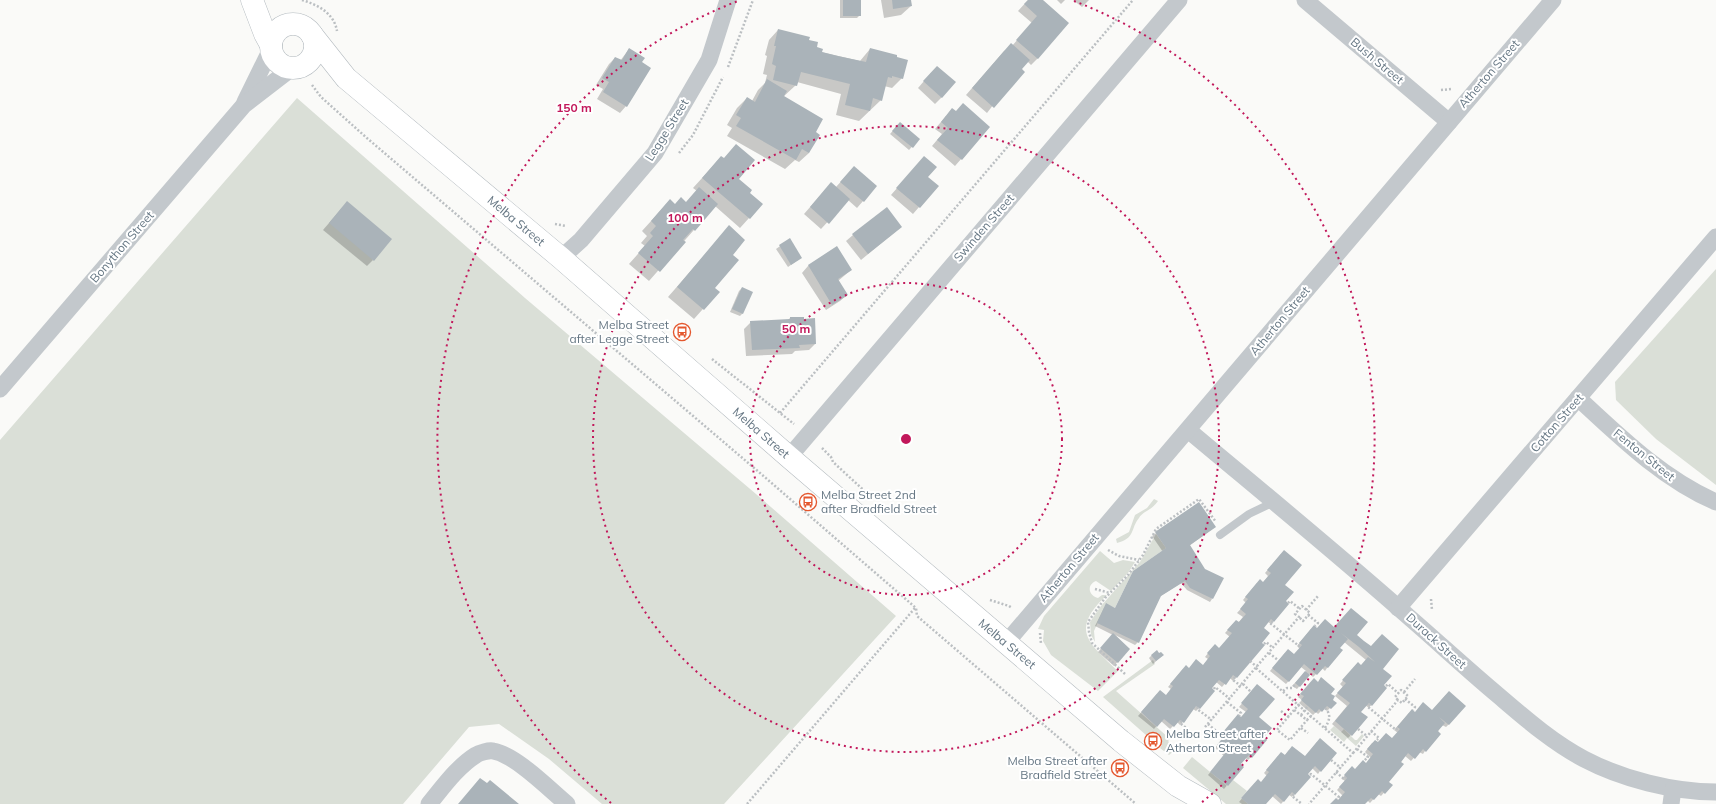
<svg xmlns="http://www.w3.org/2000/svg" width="1716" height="804" font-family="Mulish,sans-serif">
  <rect width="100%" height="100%" fill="#fafaf8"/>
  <g fill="#dadfd7">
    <path d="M 297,98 L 525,298 L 756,494 L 896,616 L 724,804 L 602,804 L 549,759 L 499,724 L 469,727 L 403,804 L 0,804 L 0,440 Z"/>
    <path d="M 1716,269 L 1716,485 L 1656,439 L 1616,400 L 1615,382 Z"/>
    <path d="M 1154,499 L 1158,501 C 1151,511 1143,511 1139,518 C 1130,529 1136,538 1117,543 L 1116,539 L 1129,532 L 1135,515 L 1147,508 Z"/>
    <path d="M 1156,534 L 1166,548 L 1133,571 L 1115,608 L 1106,604 L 1094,631 L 1095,642 L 1091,635 L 1090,622 L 1101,606 L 1140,562 Z"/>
    <path d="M 1100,551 L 1114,563 L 1123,560 L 1135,562 L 1128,573 L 1111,591 L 1096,581 C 1086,585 1089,596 1098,598 L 1102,595 L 1107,595 C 1069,630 1089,643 1118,671 L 1098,691 L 1051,655 L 1043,641 L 1044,630 L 1038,629 L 1044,616 Z"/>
    <path d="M 1153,660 L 1155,664 L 1116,691 L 1170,739 L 1168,741 L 1176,749 L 1169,755 L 1160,748 L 1162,745 L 1157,741 L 1155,743 L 1103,697 Z"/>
    <path d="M 1334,726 L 1341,732 L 1344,729 L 1355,740 L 1357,740 L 1362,734 L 1364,736 L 1356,746 L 1347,738 L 1344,742 L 1330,730 Z"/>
    <path d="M 1192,757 L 1227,786 L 1233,780 L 1247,791 L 1241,798 L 1248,804 L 1226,804 L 1183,768 Z"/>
  </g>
  <g fill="#0003">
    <path d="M 840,0 L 860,0 L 860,15 L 857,18 L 840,18 Z"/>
    <path d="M 881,0 L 910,0 L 911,6 L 901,15 L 884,18 Z"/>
    <path d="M 1028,0 L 1041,0 L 1038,58 L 1031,65 L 1027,61 L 987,113 L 966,95 L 1004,51 L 1012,46 L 1032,23 L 1018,11 Z"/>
    <path d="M 1057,0 L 1065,0 L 1061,4 Z"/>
    <path d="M 1073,0 L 1089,0 L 1082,7 Z"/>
    <path d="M 778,30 L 808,40 L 821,52 L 860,61 L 870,49 L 902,78 L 892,88 L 884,86 L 881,100 L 859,121 L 836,115 L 841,94 L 797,82 L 796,85 L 783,97 L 814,133 L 809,153 L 799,162 L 795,160 L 785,169 L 727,136 L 732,128 L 727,125 L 737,108 L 747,98 L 752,101 L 758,90 L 765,83 L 767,75 L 763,74 L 767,56 L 765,55 L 769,40 Z"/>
    <path d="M 629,49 L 641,63 L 626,106 L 620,113 L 597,99 L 603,89 L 596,85 L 609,64 L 615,58 L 620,61 Z"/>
    <path d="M 931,73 L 942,97 L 935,104 L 918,88 Z"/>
    <path d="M 946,116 L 989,127 L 955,166 L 932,146 L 942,134 L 935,129 Z"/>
    <path d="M 897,126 L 919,139 L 909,150 L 890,134 Z"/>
    <path d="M 721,157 L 748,193 L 749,218 L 740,228 L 715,206 L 649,281 L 629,264 L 645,246 L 641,243 L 647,236 L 642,231 L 670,200 L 675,205 L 686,203 L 697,191 L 693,188 Z"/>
    <path d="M 918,164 L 927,177 L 937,186 L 913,214 L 891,195 Z"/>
    <path d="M 854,167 L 876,186 L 857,208 L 848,200 L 821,229 L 804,214 L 825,190 L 836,187 Z"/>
    <path d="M 341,209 L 373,260 L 367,266 L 323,230 Z"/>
    <path d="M 729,227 L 731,255 L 713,288 L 718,292 L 694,319 L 668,297 Z"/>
    <path d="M 901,227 L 861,260 L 846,241 L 853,235 Z"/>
    <path d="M 790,239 L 798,260 L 788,267 L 776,249 Z"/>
    <path d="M 837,248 L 851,270 L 838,281 L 847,295 L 840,301 L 826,310 L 802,273 L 808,266 Z"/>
    <path d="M 742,288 L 743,313 L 740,316 L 730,312 L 739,291 Z"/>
    <path d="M 790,318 L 815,344 L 809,350 L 795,351 L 792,354 L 746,356 L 744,329 L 751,322 L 788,320 Z"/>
    <path d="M 1199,503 L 1215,527 L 1189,546 L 1212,599 L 1210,602 L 1187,590 L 1181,583 L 1159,597 L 1138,642 L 1135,645 L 1115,635 L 1129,649 L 1114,666 L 1098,652 L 1113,635 L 1095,626 L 1104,608 L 1107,605 L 1112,612 L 1163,552 L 1152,536 Z"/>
    <path d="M 1281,554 L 1285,602 L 1273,621 L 1271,624 L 1268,622 L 1262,628 L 1260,643 L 1264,645 L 1233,681 L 1230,678 L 1222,687 L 1216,682 L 1199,708 L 1196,711 L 1193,709 L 1180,725 L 1177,722 L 1170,729 L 1161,721 L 1154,729 L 1138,716 L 1157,694 L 1166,696 L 1171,689 L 1168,687 L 1183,669 L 1203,666 L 1208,659 L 1205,657 L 1212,648 L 1219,649 L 1230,637 L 1225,633 L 1233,624 L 1238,623 L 1243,617 L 1237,613 L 1246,603 L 1243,600 L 1257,583 L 1263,583 L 1268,576 L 1265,573 Z"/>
    <path d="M 1334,628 L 1356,635 L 1381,669 L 1382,685 L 1371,705 L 1369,708 L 1365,705 L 1360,712 L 1351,735 L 1348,738 L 1332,724 L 1347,706 L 1335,696 L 1343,687 L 1340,684 L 1355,667 L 1361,666 L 1366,660 L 1344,642 L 1339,648 L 1342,650 L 1327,668 L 1325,671 L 1322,668 L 1313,677 L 1310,674 L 1297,689 L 1292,686 L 1306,671 L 1301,667 L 1286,684 L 1270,671 L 1285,653 L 1294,655 L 1300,649 L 1297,646 L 1311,629 Z"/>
    <path d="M 1159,654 L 1163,655 L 1153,664 L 1149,658 L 1152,655 Z"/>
    <path d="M 1311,682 L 1330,694 L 1331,700 L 1335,703 L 1327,711 L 1324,708 L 1318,714 L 1316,712 L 1313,715 L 1299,703 L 1302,700 L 1298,697 Z"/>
    <path d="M 1254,689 L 1258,718 L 1263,737 L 1251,757 L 1248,760 L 1245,757 L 1239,764 L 1242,767 L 1224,789 L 1208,775 L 1224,756 L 1215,748 L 1223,738 L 1221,736 L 1235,719 L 1241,718 L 1246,712 L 1239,707 Z"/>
    <path d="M 1446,695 L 1449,724 L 1446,727 L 1442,725 L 1423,754 L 1419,752 L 1411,761 L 1405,756 L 1388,782 L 1391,785 L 1381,796 L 1378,794 L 1370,803 L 1367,800 L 1364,804 L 1331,804 L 1338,802 L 1343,796 L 1337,790 L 1345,781 L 1342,779 L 1349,770 L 1355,770 L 1366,764 L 1371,758 L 1365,752 L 1372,743 L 1392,739 L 1398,733 L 1394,730 L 1409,713 L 1432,711 Z"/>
    <path d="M 1317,742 L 1320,771 L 1318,774 L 1312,768 L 1292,797 L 1289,795 L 1281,804 L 1272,796 L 1265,804 L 1242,804 L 1239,802 L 1255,783 L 1261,783 L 1267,776 L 1264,773 L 1278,756 L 1284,756 L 1289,750 L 1305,757 Z"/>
  </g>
  <g fill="#aab3b9">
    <rect x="843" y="0" width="18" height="16"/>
    <path d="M 892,0 L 911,0 L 912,6 L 893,9 Z"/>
    <path d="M 1028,0 L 1043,0 L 1069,23 L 1038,59 L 1016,40 L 1037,16 L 1024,4 Z"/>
    <path d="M 778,29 L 810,37 L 809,40 L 818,42 L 817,47 L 823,49 L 822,52 L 838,56 L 866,62 L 870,48 L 897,55 L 897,57 L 908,60 L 903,79 L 892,76 L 892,78 L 888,77 L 882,101 L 873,98 L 870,111 L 845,105 L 850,84 L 801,72 L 797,86 L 773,80 L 776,66 L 772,64 L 776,46 L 774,46 Z"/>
    <path d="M 1011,43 L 1030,60 L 1022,69 L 1025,72 L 994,108 L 972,88 Z"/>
    <path d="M 629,48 L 645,58 L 642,62 L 651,68 L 627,107 L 603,92 L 609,82 L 602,78 L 615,57 L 622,60 Z"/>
    <path d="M 937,66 L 956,82 L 942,98 L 923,81 Z"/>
    <path d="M 767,79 L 787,91 L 784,96 L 823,119 L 816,132 L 820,135 L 809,153 L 802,149 L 796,160 L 736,126 L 741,118 L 736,115 L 747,97 L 755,102 Z"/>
    <path d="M 963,103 L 990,127 L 962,160 L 937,140 L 948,128 L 941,122 L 952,108 L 956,111 Z"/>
    <path d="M 900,122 L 920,139 L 913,148 L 892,131 Z"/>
    <path d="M 736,144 L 755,160 L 739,179 L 752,190 L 750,193 L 763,204 L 750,219 L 702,178 L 721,156 L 724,158 Z"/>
    <path d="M 924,156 L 937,167 L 928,177 L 939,186 L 920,208 L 896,188 Z"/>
    <path d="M 854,166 L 877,186 L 864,202 L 840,182 Z"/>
    <path d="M 831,182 L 850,199 L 829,224 L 810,207 Z"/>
    <path d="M 699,187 L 718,204 L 695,231 L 693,229 L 683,240 L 686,242 L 660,272 L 638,253 L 653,236 L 650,233 L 656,226 L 651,221 L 670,199 L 675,204 L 681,197 L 686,202 Z"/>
    <path d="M 347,201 L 392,239 L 374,261 L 329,223 Z"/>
    <path d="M 887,207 L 902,227 L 868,254 L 852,234 Z"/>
    <path d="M 729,225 L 745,240 L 733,255 L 739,260 L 715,288 L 720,292 L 704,310 L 677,287 Z"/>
    <path d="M 790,238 L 802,258 L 791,265 L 779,245 Z"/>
    <path d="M 837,246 L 852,270 L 838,279 L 848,295 L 832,305 L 808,265 Z"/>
    <path d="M 742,287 L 753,292 L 743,314 L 732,309 Z"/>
    <path d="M 790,317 L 804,317 L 804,319 L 815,318 L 816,344 L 799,345 L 800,348 L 752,350 L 750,321 L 790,319 Z"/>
    <path d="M 1199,502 L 1216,527 L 1190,545 L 1205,569 L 1224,578 L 1213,599 L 1190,588 L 1185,581 L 1161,596 L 1139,643 L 1097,623 L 1106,603 L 1115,608 L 1133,571 L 1166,548 L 1155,532 Z"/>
    <path d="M 1284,550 L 1302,565 L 1285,585 L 1294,592 L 1286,601 L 1289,604 L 1274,622 L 1271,619 L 1264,628 L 1270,633 L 1262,643 L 1265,645 L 1237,678 L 1233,675 L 1226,685 L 1219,680 L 1212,688 L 1215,691 L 1200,709 L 1196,706 L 1184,723 L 1180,720 L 1174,727 L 1164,719 L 1157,727 L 1141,712 L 1160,690 L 1166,695 L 1173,686 L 1170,684 L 1186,665 L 1189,668 L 1196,659 L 1203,665 L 1210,656 L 1207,653 L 1215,644 L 1219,648 L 1232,633 L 1227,630 L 1236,620 L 1239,622 L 1246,614 L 1240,609 L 1248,599 L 1245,597 L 1260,579 L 1263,582 L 1271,573 L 1267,570 Z"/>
    <path d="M 1351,608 L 1368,622 L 1357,635 L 1364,641 L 1371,646 L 1382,634 L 1399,649 L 1383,669 L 1392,676 L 1384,685 L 1387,688 L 1372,706 L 1369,703 L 1361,712 L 1368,717 L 1352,736 L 1335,721 L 1350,703 L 1337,693 L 1346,683 L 1342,680 L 1358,662 L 1361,665 L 1368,657 L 1375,662 L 1359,647 L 1341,633 L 1348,639 L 1340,648 L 1343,650 L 1328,668 L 1325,666 L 1317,675 L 1304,664 L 1289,682 L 1272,668 L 1288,649 L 1294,654 L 1302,645 L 1299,643 L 1314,625 L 1317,628 L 1325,619 L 1334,627 Z"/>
    <path d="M 1113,633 L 1130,649 L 1118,663 L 1100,648 Z"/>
    <path d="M 1157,650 L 1159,653 L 1161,652 L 1164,655 L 1156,661 L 1151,655 Z"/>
    <path d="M 1305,671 L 1310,675 L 1300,687 L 1295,683 Z"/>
    <path d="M 1321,677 L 1335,689 L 1331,694 L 1335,696 L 1333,700 L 1337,703 L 1331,709 L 1327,706 L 1322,712 L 1319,709 L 1316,713 L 1301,700 L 1304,696 L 1300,694 L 1314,678 L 1318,682 Z"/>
    <path d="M 1257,684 L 1275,699 L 1259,717 L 1272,728 L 1264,737 L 1267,740 L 1252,758 L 1249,755 L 1241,764 L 1244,767 L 1228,786 L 1210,772 L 1226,752 L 1217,745 L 1225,735 L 1223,732 L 1238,714 L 1241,717 L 1248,709 L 1241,703 Z"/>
    <path d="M 1449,691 L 1466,706 L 1449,725 L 1439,717 L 1445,723 L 1438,731 L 1441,734 L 1426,752 L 1423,749 L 1415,759 L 1408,753 L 1401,762 L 1404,764 L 1389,782 L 1393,785 L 1385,794 L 1382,791 L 1374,800 L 1371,798 L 1365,804 L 1330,804 L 1336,798 L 1338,800 L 1345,792 L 1339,787 L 1347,778 L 1344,775 L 1352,766 L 1355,769 L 1363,760 L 1366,763 L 1373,754 L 1367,749 L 1375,740 L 1378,742 L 1386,733 L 1392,738 L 1400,729 L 1397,727 L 1412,709 L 1415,712 L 1423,702 L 1432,710 Z"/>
    <path d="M 1320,738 L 1337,753 L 1321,772 L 1315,766 L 1308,774 L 1311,777 L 1295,795 L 1292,792 L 1284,802 L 1275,794 L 1266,804 L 1248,804 L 1241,798 L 1258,779 L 1261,782 L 1269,772 L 1266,770 L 1281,752 L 1285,755 L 1292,746 L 1305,756 Z"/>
    <path d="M 480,778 L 487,783 L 490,780 L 519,804 L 458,804 Z"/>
  </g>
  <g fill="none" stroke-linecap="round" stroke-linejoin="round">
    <g stroke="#b3babf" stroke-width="23">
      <g id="secondary">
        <path d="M 252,0 L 265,34 L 271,45"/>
        <circle cx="293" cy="46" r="22"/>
        <path d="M 312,35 L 346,78 L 561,258 L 789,457 L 1121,741 L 1178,786 L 1210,804"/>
      </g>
    </g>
    <g stroke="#bbbfc2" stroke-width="2.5" stroke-dasharray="2 2" stroke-linecap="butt">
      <path d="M 302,0 C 318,5 334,13 337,31"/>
      <path d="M 728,67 L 753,0"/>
      <path d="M 312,85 L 321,97 L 368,139 L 760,473 L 916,608 L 917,616 L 1136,804"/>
      <path d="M 1441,90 L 1452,89"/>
      <path d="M 679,153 L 693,135 L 723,77"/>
      <path d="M 555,224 L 566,226"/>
      <path d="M 712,359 L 794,424"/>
      <path d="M 780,413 L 1133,0"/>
      <path d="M 822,448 L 831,457 L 833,462 L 870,496"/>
      <path d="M 1108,550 L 1119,556 L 1139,560"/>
      <path d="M 1095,589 L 1110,593"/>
      <path d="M 1431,599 L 1432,610"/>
      <path d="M 990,600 L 1009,606 L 1012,608"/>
      <path d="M 1288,603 L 1290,601 L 1300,609"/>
      <path d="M 1306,610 L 1318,596"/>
      <path d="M 1308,615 L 1318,623 L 1315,626"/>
      <path d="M 1273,621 L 1270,623 L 1299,646 L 1300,644"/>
      <path d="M 1040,633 L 1041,644"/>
      <path d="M 1264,644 L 1266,642 L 1273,648"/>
      <path d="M 1269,653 L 1278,660"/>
      <path d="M 1250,661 L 1257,667"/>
      <path d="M 1256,668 L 1353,753 L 1309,804"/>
      <path d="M 1125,674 L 1092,643 L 1089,632 L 1088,622 L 1105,598 L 1128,575 L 1143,555 L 1156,529 L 1199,499 L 1216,522"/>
      <path d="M 1235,677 L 1233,680 L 1241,686"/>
      <path d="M 1243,684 L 1251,692"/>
      <path d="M 1386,686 L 1388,684 L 1398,693"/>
      <path d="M 1214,689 L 1215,687 L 1230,699"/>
      <path d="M 1283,691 L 1287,688 L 1292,688 L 1296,684"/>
      <path d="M 1404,692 L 1415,679"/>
      <path d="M 1405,699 L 1415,707 L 1413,710"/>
      <path d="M 1227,702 L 1241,713 L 1239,716"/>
      <path d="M 1299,704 L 1294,710 L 1307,720 L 1311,716"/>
      <path d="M 1370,704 L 1368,707 L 1396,730 L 1398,728"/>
      <path d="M 1198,707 L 1197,709 L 1212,720"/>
      <path d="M 1294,710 L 1277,730 L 1290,740 L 1307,720"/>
      <path d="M 1281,711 L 1289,717"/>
      <path d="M 1301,715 L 1308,706"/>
      <path d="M 1182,721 L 1180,723 L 1197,737"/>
      <path d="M 1208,724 L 1222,736 L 1224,734"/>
      <path d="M 1205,727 L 1299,617 L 1295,614 L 1302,606 L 1310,613 L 1303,621 L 1299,617"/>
      <path d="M 1301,728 L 1308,733"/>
      <path d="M 1325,728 C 1329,721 1332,715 1325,708"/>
      <path d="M 1358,729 L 1367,736"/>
      <path d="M 1371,731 L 1379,738 L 1377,740"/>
      <path d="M 1357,749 L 1368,757 L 1364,761"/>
      <path d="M 1353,753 L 1398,700 L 1402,703 L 1408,696 L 1401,690 L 1395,697 L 1398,700"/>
      <path d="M 1331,760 L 1341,768"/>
      <path d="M 1336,772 L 1344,779 L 1346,777"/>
      <path d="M 1310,775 L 1311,774 L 1339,797 L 1337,799"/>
      <path d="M 1294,794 L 1292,796 L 1302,804"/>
      <path d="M 747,804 L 915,608"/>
    </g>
    <path stroke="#c3c8cc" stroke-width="8" d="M 1220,535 L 1249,514 L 1274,502"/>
    <g stroke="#c3c8cc" stroke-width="17">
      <path d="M 1305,0 L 1449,122"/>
      <path d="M 245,102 L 272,47"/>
      <path d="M 561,258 L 581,240 L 655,153 L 709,60 L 728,0"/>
      <path d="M 0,389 L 244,105 L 292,68"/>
      <path d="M 1578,398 C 1620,437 1663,479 1716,502"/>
      <path d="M 1188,430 C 1262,492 1338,554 1410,618 C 1440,644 1469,671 1499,696 C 1526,719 1552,742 1584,759 C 1622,779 1673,792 1716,792"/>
      <path d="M 789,457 L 1179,0"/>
      <path d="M 1398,608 L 1716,237"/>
      <path d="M 1006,643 L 1553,0"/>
      <path d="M 429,804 C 443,787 457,767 476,755 C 479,753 489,750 493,751 C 516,755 549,789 567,804"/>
      <path d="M 1671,804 L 1673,789"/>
    </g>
    <use href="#secondary" stroke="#fff" stroke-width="22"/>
  </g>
  <g fill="none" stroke="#c2185b" stroke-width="2" stroke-dasharray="2 4">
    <circle cx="906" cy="439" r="156"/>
    <circle cx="906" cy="439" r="313"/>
    <path d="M611 803A469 469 0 0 1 738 1M1074 1A469 469 0 0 1 1201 803"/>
  </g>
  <defs>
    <g id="bus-ring" transform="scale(0.9)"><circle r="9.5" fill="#fff" stroke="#e4572e" stroke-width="1.5"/><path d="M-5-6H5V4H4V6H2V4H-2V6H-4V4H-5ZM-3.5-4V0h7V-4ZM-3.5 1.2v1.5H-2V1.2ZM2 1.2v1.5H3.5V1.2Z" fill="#e4572e"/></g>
  </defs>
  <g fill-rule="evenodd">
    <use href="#bus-ring" x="682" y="332"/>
    <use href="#bus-ring" x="808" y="502"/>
    <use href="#bus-ring" x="1153" y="741"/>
    <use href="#bus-ring" x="1120" y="768"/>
  </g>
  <g text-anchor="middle" stroke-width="4" stroke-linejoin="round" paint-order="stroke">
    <g font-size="12" fill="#657683" stroke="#fff">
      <text transform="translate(1377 61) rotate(40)" y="4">Bush Street</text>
      <text transform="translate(1489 74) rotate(-49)" y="4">Atherton Street</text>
      <text transform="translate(667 130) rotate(-58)" y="4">Legge Street</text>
      <text transform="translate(516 221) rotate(40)" y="4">Melba Street</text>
      <text transform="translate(984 228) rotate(-49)" y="4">Swinden Street</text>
      <text transform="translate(122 247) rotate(-49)" y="4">Bonython Street</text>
      <text transform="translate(1280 321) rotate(-50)" y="4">Atherton Street</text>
      <text transform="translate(1557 423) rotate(-49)" y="4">Cotton Street</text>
      <text transform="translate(761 433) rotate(41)" y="4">Melba Street</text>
      <text transform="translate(1644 455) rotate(39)" y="4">Fenton Street</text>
      <text transform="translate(1069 568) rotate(-50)" y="4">Atherton Street</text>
      <text transform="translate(1436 641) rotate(42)" y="4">Durack Street</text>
      <text transform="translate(1007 644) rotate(40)" y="4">Melba Street</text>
    </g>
    <g font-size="12" fill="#657683" stroke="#fff" text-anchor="end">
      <text x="669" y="329">Melba Street<tspan x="669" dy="14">after Legge Street</tspan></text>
      <text x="821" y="499" text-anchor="start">Melba Street 2nd<tspan x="821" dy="14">after Bradfield Street</tspan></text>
      <text x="1166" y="738" text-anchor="start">Melba Street after<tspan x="1166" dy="14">Atherton Street</tspan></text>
      <text x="1107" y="765">Melba Street after<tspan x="1107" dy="14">Bradfield Street</tspan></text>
    </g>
  </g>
  <circle cx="906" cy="439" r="6" fill="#c2185b" stroke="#fff" stroke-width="2"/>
  <g font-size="12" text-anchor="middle" font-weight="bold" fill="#c2185b" stroke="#fff" stroke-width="4" stroke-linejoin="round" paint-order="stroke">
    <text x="574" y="112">150 m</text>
    <text x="685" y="222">100 m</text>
    <text x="796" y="333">50 m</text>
  </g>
</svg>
